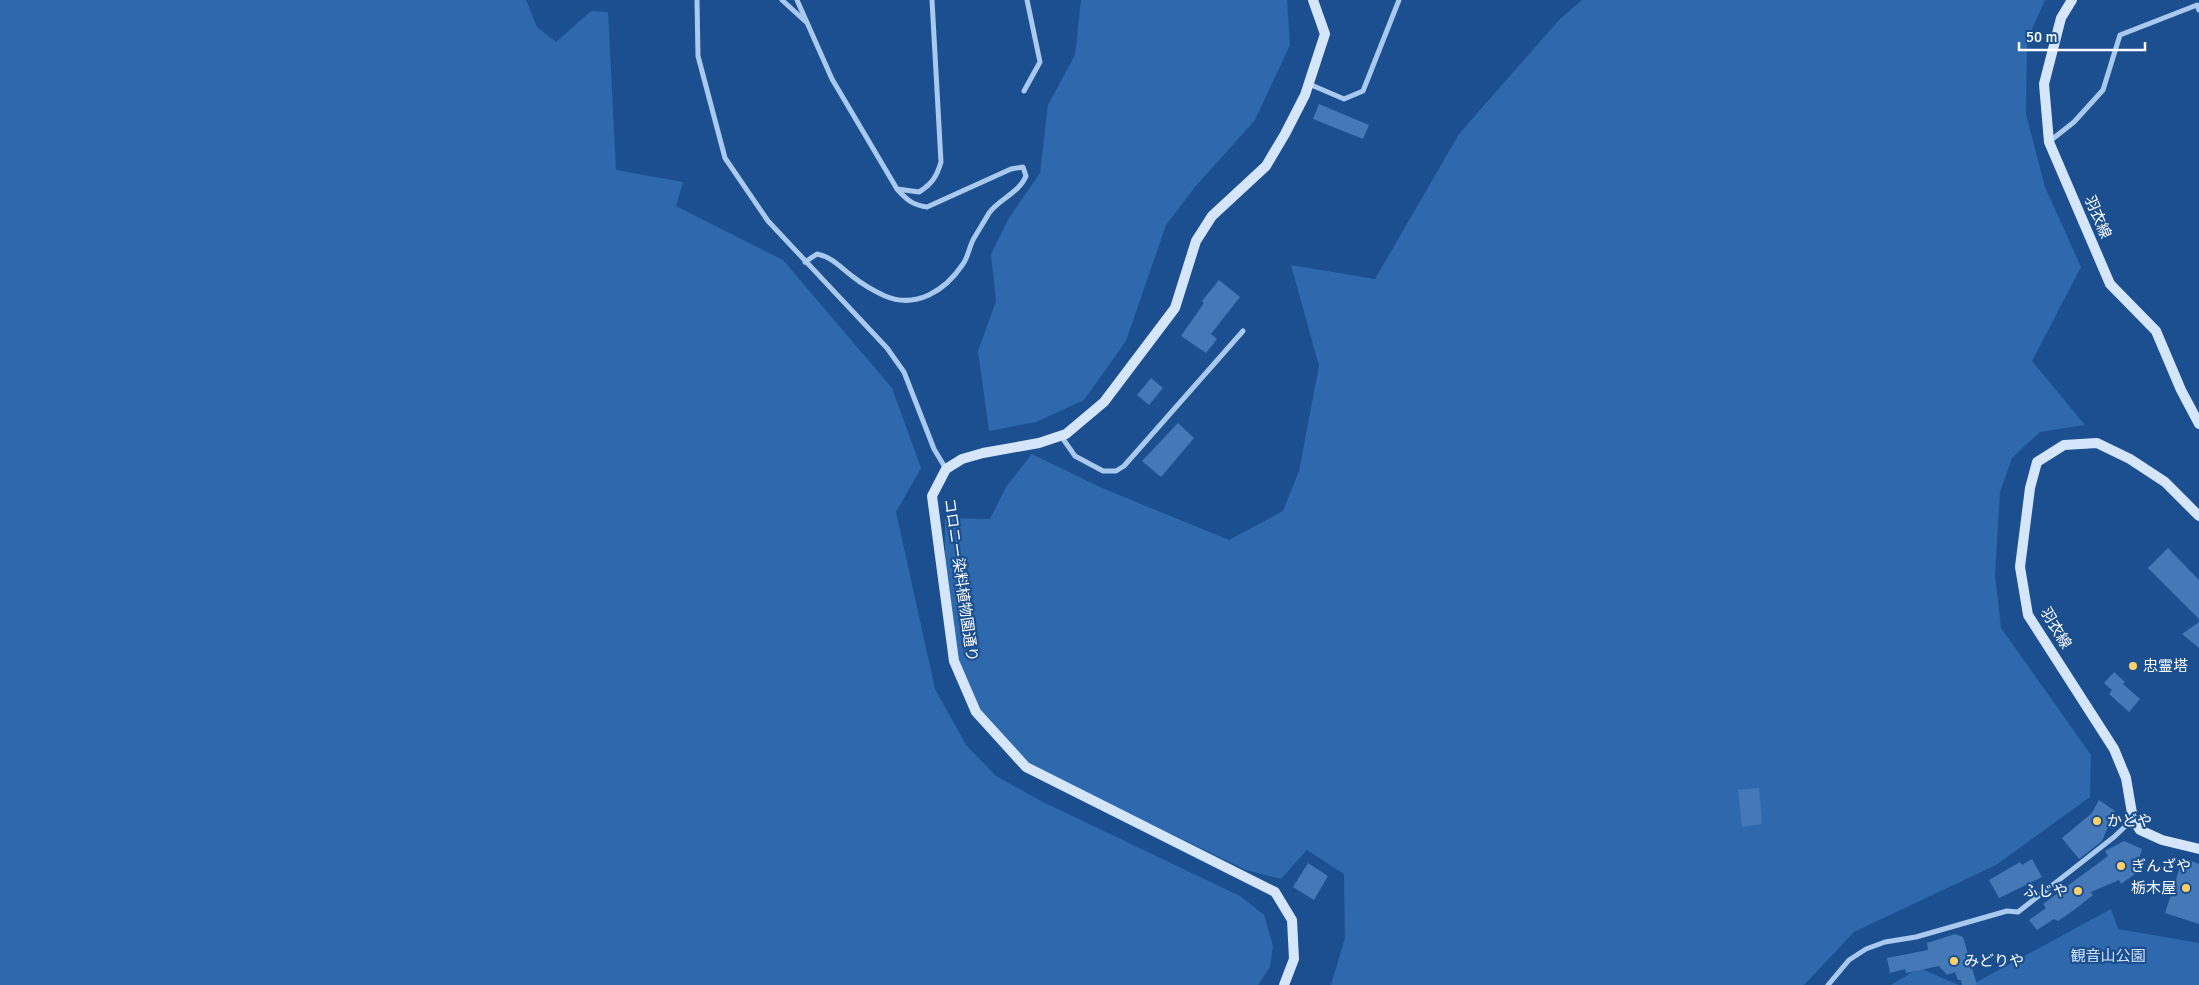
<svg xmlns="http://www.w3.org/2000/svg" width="2199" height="985" font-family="Signika,'Noto Sans JP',sans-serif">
  <rect width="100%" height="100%" fill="#1b4f8f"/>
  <g fill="#2e69ad">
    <path d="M 0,0 L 526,0 L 537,27 L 556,42 L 591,11 L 608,12 L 616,170 L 683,182 L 676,206 L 783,260 L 892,388 L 921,468 L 896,512 L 935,689 L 966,745 L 996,776 L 1041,801 L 1240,896 L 1264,915 L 1273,946 L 1270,967 L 1258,985 L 0,985 Z"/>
    <path d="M 1081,0 L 1287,0 L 1290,45 L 1255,120 L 1195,187 L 1166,225 L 1126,341 L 1084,400 L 1036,422 L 989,431 L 978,351 L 996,301 L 991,254 L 1009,218 L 1040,173 L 1048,105 L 1075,55 Z"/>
    <path d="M 1582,0 L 2045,0 L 2027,40 L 2026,114 L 2045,187 L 2081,267 L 2032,361 L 2085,425 L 2040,432 L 2012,458 L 2000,492 L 1995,575 L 2001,628 L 2091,755 L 2090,797 L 1996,865 L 1854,932 L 1804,985 L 1331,985 L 1345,938 L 1344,874 L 1307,850 L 1281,879 L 1246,870 L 1023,762 L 984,721 L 953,662 L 945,626 L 945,518 L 990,519 L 1006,487 L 1032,454 L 1102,488 L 1229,540 L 1283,511 L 1299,471 L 1319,366 L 1291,265 L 1375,279 L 1459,134 L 1559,20 Z"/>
    <path d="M 2111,909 L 2118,929 L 2199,943 L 2199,985 L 1971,985 Z"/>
    <path d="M 1919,968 L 1959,985 L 1891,985 Z"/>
  </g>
  <g fill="#4478b7">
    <path d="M 1319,104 L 1369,125 L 1363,139 L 1313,119 Z"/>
    <path d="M 1219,280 L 1240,297 L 1211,334 L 1217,339 L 1206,353 L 1181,336 L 1204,303 L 1202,301 Z"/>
    <path d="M 1151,378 L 1163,388 L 1149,405 L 1137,395 Z"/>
    <path d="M 1178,423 L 1194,438 L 1161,477 L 1142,461 Z"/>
    <path d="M 2168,548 L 2199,580 L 2199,619 L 2148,568 Z"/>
    <path d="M 2199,622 L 2199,648 L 2182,634 Z"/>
    <path d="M 2114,672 L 2125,682 L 2123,684 L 2140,699 L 2129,712 L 2109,694 L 2112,690 L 2104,683 Z"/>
    <path d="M 1759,788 L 1762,824 L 1742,827 L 1738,790 Z"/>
    <path d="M 2099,800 L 2115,811 L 2102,841 L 2079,859 L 2062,838 L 2092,813 Z"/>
    <path d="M 2124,841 L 2142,849 L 2135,874 L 2121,884 L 2119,880 L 2091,892 L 2093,895 L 2074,910 L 2058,921 L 2054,919 L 2037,930 L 2029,920 L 2046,908 L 2043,904 L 2108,856 L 2105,851 Z"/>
    <path d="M 2183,858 L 2199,864 L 2199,924 L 2165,913 Z"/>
    <path d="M 2032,859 L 2042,877 L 1999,898 L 1989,880 L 2020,862 L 2022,865 Z"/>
    <path d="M 1308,863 L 1328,876 L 1314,900 L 1293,887 Z"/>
    <path d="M 1955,934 L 1963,937 L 1977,985 L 1962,985 L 1961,980 L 1958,980 L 1955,972 L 1947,975 L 1939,966 L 1906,973 L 1905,969 L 1890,973 L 1887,958 L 1928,950 L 1927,943 Z"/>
  </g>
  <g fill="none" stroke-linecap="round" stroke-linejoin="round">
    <g stroke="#a9c9ee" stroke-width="5">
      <path d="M 697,0 L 698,56 L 725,158 L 768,221 L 887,348 L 904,372 L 934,449 L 946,469"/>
      <path d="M 782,0 L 806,22"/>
      <path d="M 797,0 L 832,79 L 897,189 C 906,199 912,205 927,207 L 1011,169 L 1023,167 L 1026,176 C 1019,193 999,199 989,213 C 984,222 978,231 973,240 C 969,248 968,257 963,264 C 945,291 916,309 885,296 C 874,291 862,284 852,276 C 840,267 832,257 817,254 L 805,262"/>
      <path d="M 1309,84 L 1344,99 L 1363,91 L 1399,0"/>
      <path d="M 1024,91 L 1040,62 L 1027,0"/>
      <path d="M 2050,141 L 2074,122 L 2103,90 L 2120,35 L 2197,5 L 2199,10"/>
      <path d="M 897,189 L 919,192 C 932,184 937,176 941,162 L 932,0"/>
      <path d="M 1061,436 L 1075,456 L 1103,471 L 1116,471 L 1124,466 L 1243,331"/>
      <path d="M 1828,985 L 1849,960 L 1866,949 L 1885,942 L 1916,937 L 2007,911 L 2018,912 L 2114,837 L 2133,819"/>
    </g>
    <g stroke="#d6e6fa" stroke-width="10">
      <path d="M 2072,0 L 2061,18 L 2044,84 L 2049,142 L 2110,284 L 2156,331 L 2181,390 L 2199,424"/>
      <path d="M 2199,516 L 2165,482 L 2130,459 L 2097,443 L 2064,445 L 2037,462 L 2030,488 L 2020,567 L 2028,615 L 2114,749 L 2126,778 L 2133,819 L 2140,830 L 2162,840 L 2199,849"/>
      <path d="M 1284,985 L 1294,959 L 1292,920 L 1275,892 L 1026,767 L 976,712 L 954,661 L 932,496 L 946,469 L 962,459 L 983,453 L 1039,443 L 1066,434 L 1104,402 L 1175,308 L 1196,241 L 1212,216 L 1266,166 L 1285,134 L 1305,95 L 1325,34 L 1313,0"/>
    </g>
  </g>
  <g fill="#ffd166" stroke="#1b4f8f" stroke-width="2">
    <circle cx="2133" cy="666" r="5"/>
    <circle cx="2097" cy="821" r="5"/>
    <circle cx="2121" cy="866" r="5"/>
    <circle cx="2186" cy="888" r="5"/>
    <circle cx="2078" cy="891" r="5"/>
    <circle cx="1954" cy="961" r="5"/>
  </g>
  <g text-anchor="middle" stroke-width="4.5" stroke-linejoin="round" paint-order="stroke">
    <g font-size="15" fill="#fff" stroke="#1b4f8f">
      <text transform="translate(2098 217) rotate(67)" y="5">羽衣線</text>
      <text transform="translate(961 580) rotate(82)" y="5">コロニー染料植物園通り</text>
      <text transform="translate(2056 628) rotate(59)" y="5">羽衣線</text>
    </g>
    <g font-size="15" fill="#fff" stroke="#1b4f8f" text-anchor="start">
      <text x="2143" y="671">忠霊塔</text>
      <text x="2107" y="826">かどや</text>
      <text x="2131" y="871">ぎんざや</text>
      <text x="2176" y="893" text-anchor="end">栃木屋</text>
      <text x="2068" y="896" text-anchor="end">ふじや</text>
      <text x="1964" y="966">みどりや</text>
    </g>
    <g font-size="15" fill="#cfe3fa" stroke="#1b4f8f">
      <text x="2108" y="961">観音山公園</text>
    </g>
  </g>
  <path d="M2019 42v8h126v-8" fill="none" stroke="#ffffff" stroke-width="2.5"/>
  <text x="2026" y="42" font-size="15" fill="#ffffff" stroke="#1b4f8f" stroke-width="4" paint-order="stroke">50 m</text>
</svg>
